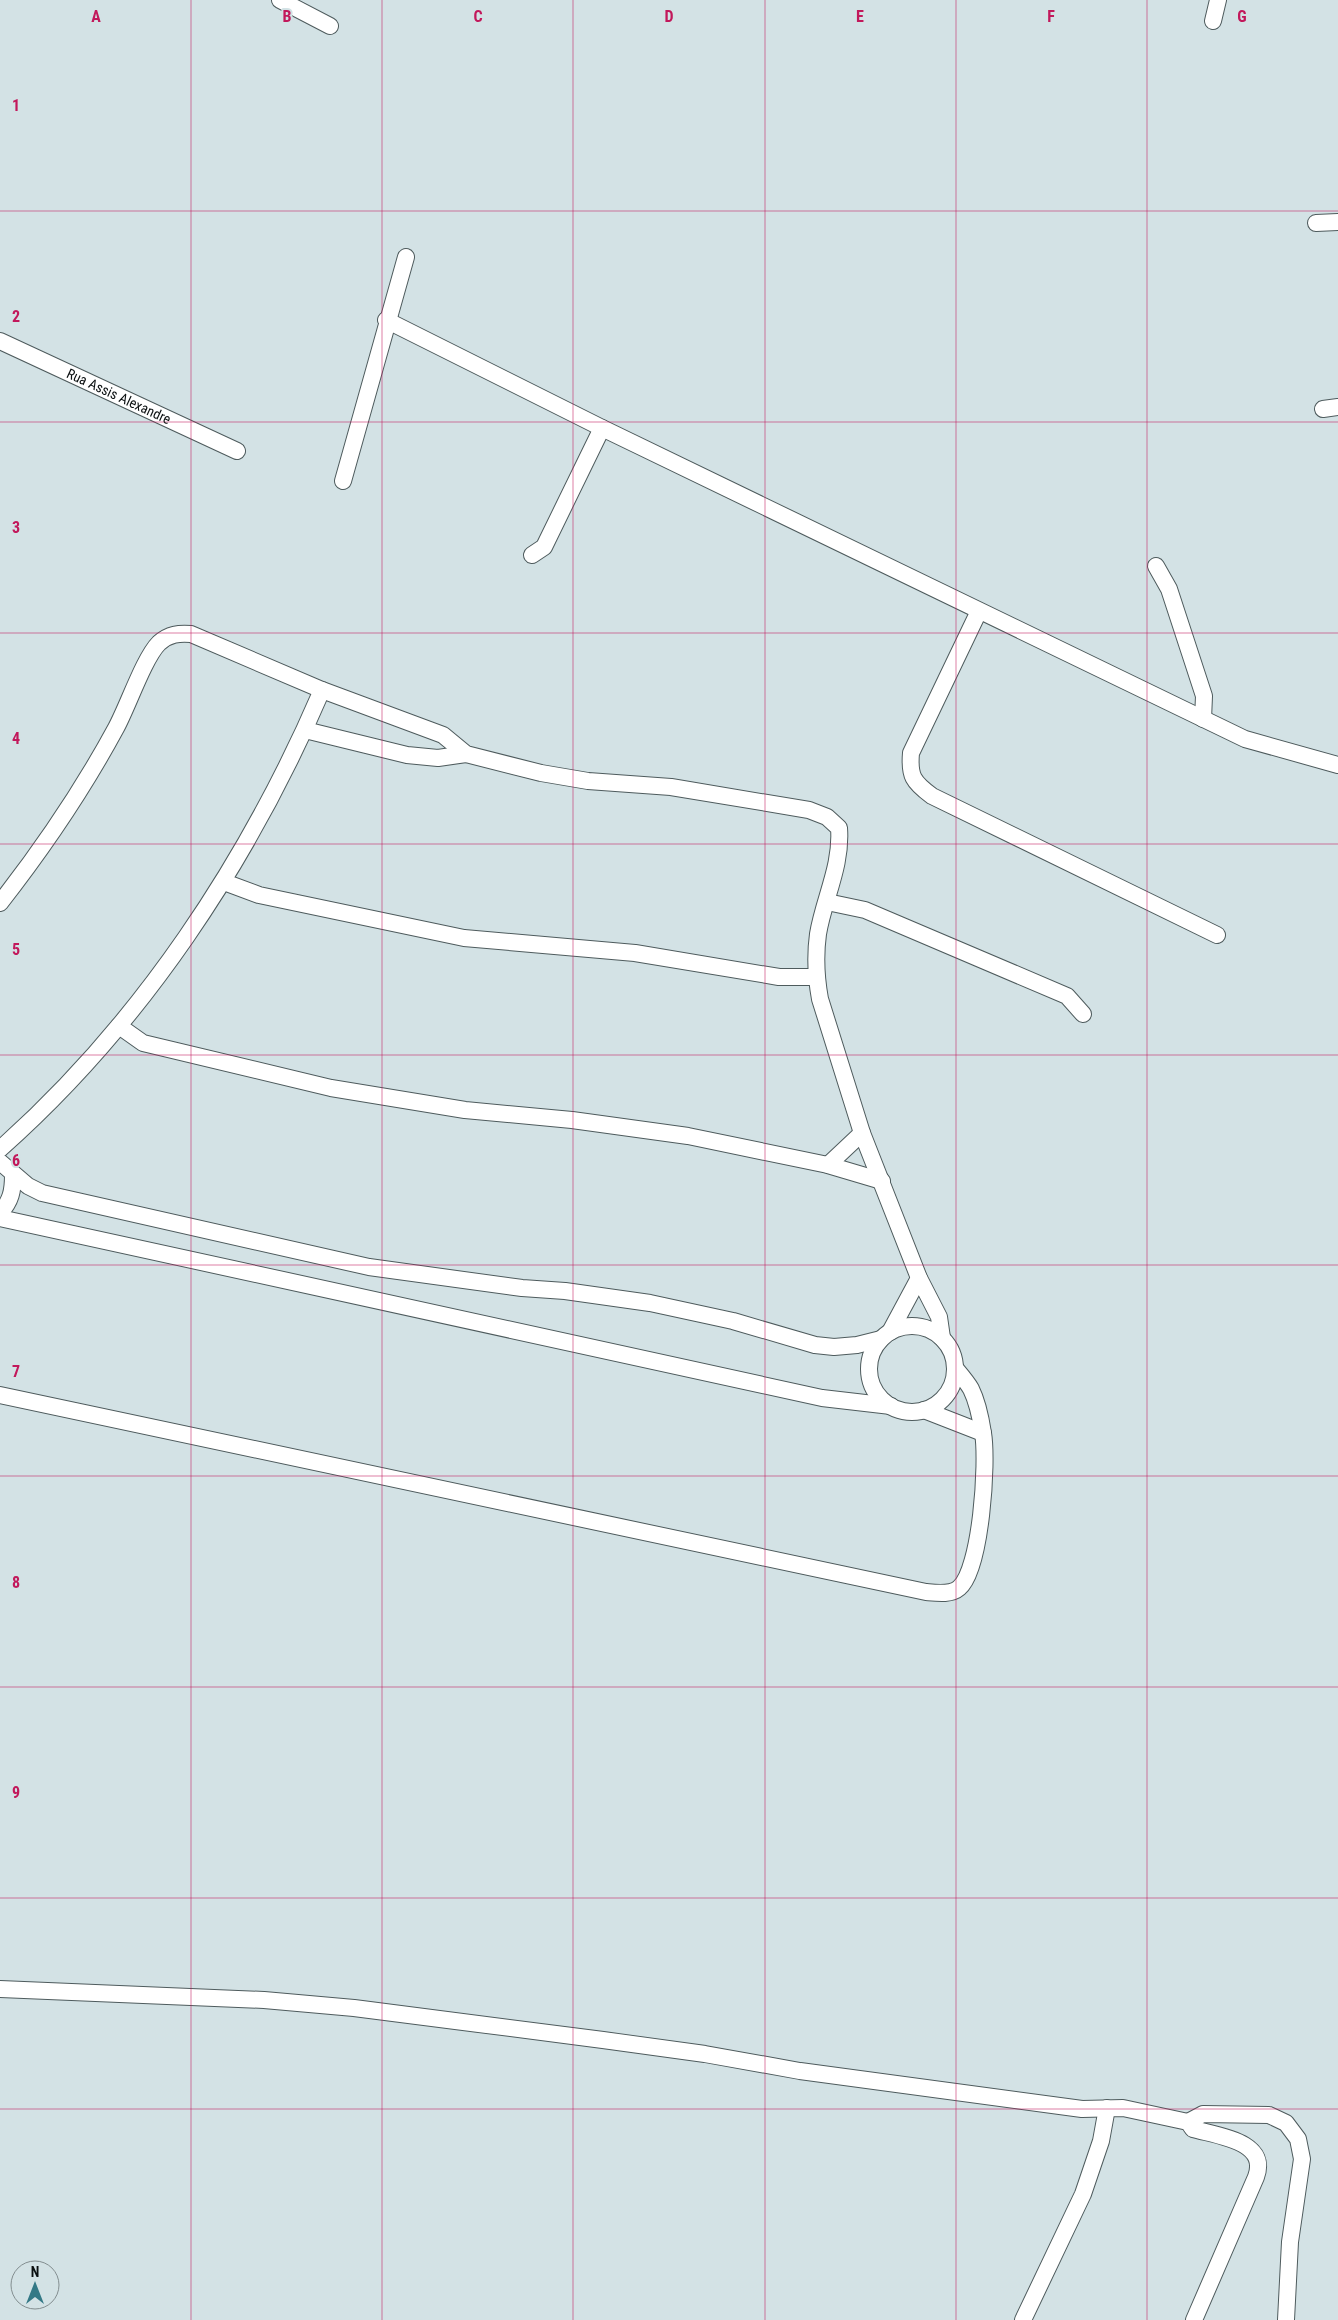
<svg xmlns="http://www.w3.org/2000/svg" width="1338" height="2320" font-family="'Roboto Condensed',sans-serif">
  <rect width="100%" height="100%" fill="#d3e2e5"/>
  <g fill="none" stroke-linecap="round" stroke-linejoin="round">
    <g stroke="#4e5b5d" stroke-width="18">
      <g id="street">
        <path d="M 280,0 L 330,26"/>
        <path d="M 1213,21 L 1218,0"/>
        <path d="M 1316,223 L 1338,222"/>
        <path d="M 386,320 L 602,428 L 1245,739 L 1338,765"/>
        <path id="s1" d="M 0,341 L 237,451"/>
        <path d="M 1323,409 L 1338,407"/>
        <path d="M 343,481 L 406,257"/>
        <path d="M 532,555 L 544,547 L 602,428"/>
        <path d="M 1156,566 L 1169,589 L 1204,696 L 1203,719"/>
        <path d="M 979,611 L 911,753 C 909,776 913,782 932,796 L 1217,935"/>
        <path d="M 305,730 L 407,755 L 438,758 L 466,754"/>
        <path d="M 224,882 L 259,895 L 464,938 L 635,953 L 779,977 L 816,977"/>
        <path d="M 827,902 L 865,910 L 1067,996 L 1083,1014"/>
        <path d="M 0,903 C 43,848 83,789 116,728 C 128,706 144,658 159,643 C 169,634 179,633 191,634 L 322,690 L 443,735 L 466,754 L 541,773 L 588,781 L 671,787 L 809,810 L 827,817 L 839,828 C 842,866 824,898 818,934 C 815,956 816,977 820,999 L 862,1133 L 919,1278 L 939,1317 L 942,1338"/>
        <path d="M 119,1026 L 143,1043 L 331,1088 L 465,1110 L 572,1120 L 688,1136 L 828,1165 L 882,1181"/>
        <path d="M 0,1149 C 141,1024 248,862 322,690"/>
        <path d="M 0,1162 L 28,1186 L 42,1193 L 369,1267 L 522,1288 L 565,1291 L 650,1303 L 733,1321 L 815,1345 L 834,1347 L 857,1345 L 881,1339"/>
        <path d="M 828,1165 L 862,1133"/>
        <path d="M 0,1213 C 11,1201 13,1191 13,1175"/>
        <path d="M 0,1218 L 822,1398 L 891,1406"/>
        <circle cx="912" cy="1369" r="43"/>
        <path d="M 890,1332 L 919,1278"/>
        <path d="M 0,1395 L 926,1592 C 937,1593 951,1595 959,1588 C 981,1570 988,1462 983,1433 C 981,1420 977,1401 971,1389 C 967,1382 960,1374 955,1368"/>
        <path d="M 924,1410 L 983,1433"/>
        <path d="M 0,1989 L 264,2000 L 354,2008 L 603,2040 L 705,2054 L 800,2071 L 1082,2109 L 1123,2108 L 1188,2122 L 1193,2129 C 1218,2136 1269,2141 1256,2177 L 1194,2320"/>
        <path d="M 1188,2122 L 1203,2114 L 1269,2115 L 1286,2123 L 1298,2139 L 1302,2159 L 1290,2242 L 1286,2320"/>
        <path d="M 1023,2320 L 1083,2194 L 1101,2141 L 1107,2108"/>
      </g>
    </g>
    <use href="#street" stroke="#fff" stroke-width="16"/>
  </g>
  <path fill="none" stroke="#c2185b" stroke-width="1" stroke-opacity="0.55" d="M 191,0 L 191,2320M 382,0 L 382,2320M 573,0 L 573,2320M 765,0 L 765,2320M 956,0 L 956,2320M 1147,0 L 1147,2320M 0,211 L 1338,211M 0,422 L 1338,422M 0,633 L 1338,633M 0,844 L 1338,844M 0,1055 L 1338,1055M 0,1265 L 1338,1265M 0,1476 L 1338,1476M 0,1687 L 1338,1687M 0,1898 L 1338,1898M 0,2109 L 1338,2109"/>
  <g text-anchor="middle" stroke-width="4" stroke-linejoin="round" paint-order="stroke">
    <g font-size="14" fill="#0a0f10" stroke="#d3e2e5">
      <text dy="5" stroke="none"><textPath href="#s1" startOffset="131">Rua Assis Alexandre</textPath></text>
    </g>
  </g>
  <g font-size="16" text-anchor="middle" font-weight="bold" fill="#c2185b" stroke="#d3e2e5" stroke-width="4" stroke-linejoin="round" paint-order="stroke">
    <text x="96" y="22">A</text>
    <text x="287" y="22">B</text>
    <text x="478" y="22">C</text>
    <text x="669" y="22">D</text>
    <text x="860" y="22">E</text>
    <text x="1051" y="22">F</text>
    <text x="1242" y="22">G</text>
    <text x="16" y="111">1</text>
    <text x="16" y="322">2</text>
    <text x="16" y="533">3</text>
    <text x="16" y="744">4</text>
    <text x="16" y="955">5</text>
    <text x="16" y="1166">6</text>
    <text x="16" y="1377">7</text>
    <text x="16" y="1588">8</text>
    <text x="16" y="1798">9</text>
  </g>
  <g transform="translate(35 2285)"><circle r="24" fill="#d3e2e5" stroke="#838e90"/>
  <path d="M0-4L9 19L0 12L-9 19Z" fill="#337986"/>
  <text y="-8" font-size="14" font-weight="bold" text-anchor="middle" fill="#0a0f10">N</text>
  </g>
</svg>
